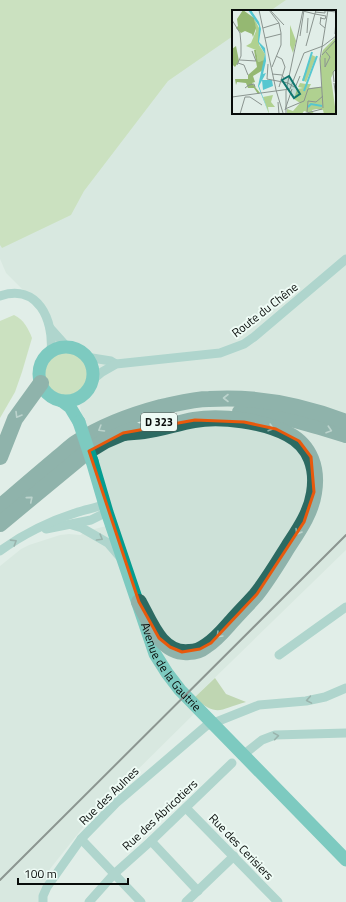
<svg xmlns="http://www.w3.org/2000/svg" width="346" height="902" font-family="'Titillium Web',sans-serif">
  <rect width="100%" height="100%" fill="#e1eee8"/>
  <path fill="#cde1d8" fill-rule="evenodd" d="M 0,0 L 346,0 L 346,550 L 194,698 L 196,712 L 97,810 L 50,869 L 43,896 L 43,902 L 0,902 L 0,566 L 21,549 L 29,545 L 60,535 L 69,534 L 81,535 L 83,532 L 114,524 L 84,429 L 80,406 L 81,389 L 85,383 L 87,375 L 87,369 L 83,362 L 71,353 L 63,353 L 61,347 L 29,296 L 6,273 L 0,259 ZM 233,11 L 335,11 L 335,113 L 233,113 Z"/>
  <g fill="#b0d190">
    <path d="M 0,0 L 286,0 L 270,11 L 233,11 L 233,36 L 168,81 L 84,191 L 71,215 L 2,248 L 0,245 Z"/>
    <path d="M 14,315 C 24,320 28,328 32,338 L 22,372 L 15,392 L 0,418 L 0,321 Z"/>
    <circle cx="66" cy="374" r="21"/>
  </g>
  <path fill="#95b872" d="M 215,678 L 226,694 L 246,702 C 219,709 219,718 194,698 Z"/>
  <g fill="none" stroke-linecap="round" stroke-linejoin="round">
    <g stroke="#71b7ad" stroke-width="9">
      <path d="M 0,296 C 38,283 54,320 51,352"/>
      <path d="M 50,328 L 67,347"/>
      <path d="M 86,357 L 111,361 L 116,364"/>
      <path d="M 91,381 L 102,372 L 116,364 L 220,353 L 244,344 L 254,337 L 346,259"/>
      <path d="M 72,525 L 82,528 L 108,543 L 120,557"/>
      <path d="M 46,529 L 91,520 L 107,512"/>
      <path d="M 0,551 C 23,534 50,521 78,512 C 87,509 96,508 105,504"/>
      <path d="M 279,655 L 346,607"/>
      <path d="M 243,755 L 262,740 L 275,735 L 346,733"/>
      <path d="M 186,808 L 278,902"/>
      <path d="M 81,839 L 141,902"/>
      <path d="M 151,841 L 198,891"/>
      <path d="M 43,902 L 43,896 L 47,887 L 81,839 L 116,803 L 206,726 L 259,705 L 306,701 L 325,697 L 346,688"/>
      <path d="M 89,902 L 114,874 L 151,841 L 232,763"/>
      <path d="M 186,902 L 234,856"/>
    </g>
    <g stroke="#049d90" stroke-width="13">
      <circle cx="66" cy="374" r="27"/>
      <path d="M 62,401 L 70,407 L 79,422"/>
      <path id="s1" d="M 92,461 L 107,512 L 155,654 L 167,673 L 180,690 L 346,860"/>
    </g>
    <g stroke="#2c6a62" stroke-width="16">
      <path d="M 240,412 C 277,413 311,424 346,435"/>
      <path d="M 123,433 C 130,432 137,432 144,431 C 161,429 177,423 194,420 C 221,415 264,421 288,434 C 311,446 318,469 314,493 C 311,513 299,530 288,547 C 278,563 268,580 256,595 C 248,604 240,612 232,621 C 224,630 216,640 206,646 C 201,650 195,652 189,652 C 161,655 150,622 139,602"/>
      <path d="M 0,457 L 15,419 L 41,383"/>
      <path d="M 0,507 C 18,491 37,475 56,459 C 63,454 69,447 77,442 C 103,425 131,415 161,407 C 176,404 193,399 209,399 C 255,396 302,405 346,422"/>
      <path d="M 0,524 L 87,452 L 105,441 L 133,429"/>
    </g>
    <path stroke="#252a28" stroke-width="2" d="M 0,880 L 346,535"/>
    <path stroke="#049d90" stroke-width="13" d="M 79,422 L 92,461"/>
  </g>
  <defs><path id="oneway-chevron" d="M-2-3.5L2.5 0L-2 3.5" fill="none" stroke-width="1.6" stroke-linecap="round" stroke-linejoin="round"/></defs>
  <g stroke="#8db2ac">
    <use href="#oneway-chevron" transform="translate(226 398) rotate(-180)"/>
    <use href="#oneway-chevron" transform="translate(18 415) rotate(121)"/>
    <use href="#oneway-chevron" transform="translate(271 428) rotate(17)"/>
    <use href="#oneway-chevron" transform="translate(101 429) rotate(149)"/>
    <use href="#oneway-chevron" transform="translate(329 430) rotate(18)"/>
    <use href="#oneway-chevron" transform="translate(30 499) rotate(-40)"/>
    <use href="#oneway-chevron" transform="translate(298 532) rotate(121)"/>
    <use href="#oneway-chevron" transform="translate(219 635) rotate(135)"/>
  </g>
  <g stroke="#426a64">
    <use href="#oneway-chevron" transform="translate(100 538) rotate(30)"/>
    <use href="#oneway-chevron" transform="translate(14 542) rotate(-32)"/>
    <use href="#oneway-chevron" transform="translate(309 700) rotate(170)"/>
    <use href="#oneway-chevron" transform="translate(276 736) rotate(-9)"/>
  </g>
  <path d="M0 0H346V902H0ZM 195,420 L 244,422 L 276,429 L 299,441 L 311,457 L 314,492 L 304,522 L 257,594 L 211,643 L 200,649 L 182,652 L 170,647 L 159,638 L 139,602 L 89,451 L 123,433 Z" fill="#e1eee8" fill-opacity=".55" fill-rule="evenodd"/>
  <path fill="none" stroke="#e8590c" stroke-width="3" stroke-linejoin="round" d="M 195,420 L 244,422 L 276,429 L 299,441 L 311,457 L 314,492 L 304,522 L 257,594 L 211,643 L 200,649 L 182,652 L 170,647 L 159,638 L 139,602 L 89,451 L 123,433 Z"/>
  <g text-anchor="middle" stroke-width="4" stroke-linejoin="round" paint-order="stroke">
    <rect fill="#eefbf5" stroke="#4d5450" stroke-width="1" x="141" y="413" width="36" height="18" rx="3"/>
    <g font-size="11" font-weight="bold" fill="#080c0a">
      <text x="159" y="426">D 323</text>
    </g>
    <g font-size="12" fill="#080c0a" stroke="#eefbf5">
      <text transform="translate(265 310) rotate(-38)" y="4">Route du Chêne</text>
      <text dy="4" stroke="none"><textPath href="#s1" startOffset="222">Avenue de la Gautrie</textPath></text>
      <text transform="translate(109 796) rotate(-44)" y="4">Rue des Aulnes</text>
      <text transform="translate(160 815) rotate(-43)" y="4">Rue des Abricotiers</text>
      <text transform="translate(241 847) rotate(46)" y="4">Rue des Cerisiers</text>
    </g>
  </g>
  <g transform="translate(232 10)">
    <rect width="104" height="104" fill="#e1eee8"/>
    <path d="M 22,8 L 27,18 L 27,35 L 33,44 L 32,54 L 31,51 L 26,52 L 24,40 L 14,36 L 19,33 L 24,21 ZM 58,15 L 64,31 L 61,43 L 58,35 ZM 104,27 L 104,58 L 99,68 L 104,104 L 92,104 L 91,100 L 85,99 L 80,100 L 82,104 L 72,101 L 70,104 L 55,104 L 55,99 L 61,101 L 68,93 L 62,89 L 65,79 L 71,78 L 66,77 L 68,73 L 74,74 L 72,81 L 75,74 L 79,74 L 77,78 L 90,77 L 88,50 L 91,40 ZM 80,45 L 84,47 L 74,72 L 70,70 ZM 41,85 L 39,92 L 43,97 L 36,97 L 37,104 L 31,87 Z" fill="#b0d190"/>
    <path d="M 11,0 L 22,8 L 24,18 L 21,27 L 20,24 L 13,21 L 9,23 L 4,18 L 6,16 L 5,9 ZM 4,36 L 7,51 L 3,57 L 0,54 L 0,39 ZM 22,40 L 24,40 L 26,52 L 33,50 L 31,60 L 21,66 L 23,72 L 20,73 L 28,83 L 26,84 L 22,78 L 16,78 L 14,73 L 5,72 L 4,75 L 3,69 L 16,69 L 16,65 L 25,57 Z" fill="#95b872"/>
    <path d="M 16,0 L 19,0 L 27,12 L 29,19 L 27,32 L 33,38 L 34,51 L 31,64 L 34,63 L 27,76 L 37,104 L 26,76 L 33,44 L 26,32 L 27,16 ZM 30,70 L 40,70 L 41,76 L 31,80 Z" fill="#56c7d0"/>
    <path fill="none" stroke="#56c7d0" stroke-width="2" d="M 71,71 L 80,42M 72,81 L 85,46M 76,97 L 79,94 L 90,96"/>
    <path fill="none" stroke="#8a948f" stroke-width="1" d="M 27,0 L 44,80M 37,0 L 47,13 L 49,23 L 49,35 L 40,57M 38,0 L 52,15M 87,0 L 104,2M 71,1 L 83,4M 83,2 L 93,3 L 93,1M 83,4 L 94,6 L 93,9 L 88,8M 89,7 L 88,14 L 93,18M 0,10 L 8,23 L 9,34 L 9,46 L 5,55M 31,18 L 47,13M 75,23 L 76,8M 103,24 L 104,9M 68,26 L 72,0M 33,28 L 49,24M 74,36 L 84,0M 90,45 L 104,30M 44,46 L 50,49 L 53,57 L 47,77M 93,48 L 93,57 L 98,47 L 94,42M 8,50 L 24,51 L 20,41M 6,53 L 12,55 L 16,65M 36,54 L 35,69 L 56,73 L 62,77M 40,64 L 50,65 L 52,68M 102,72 L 101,62 L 104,59M 102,73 L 104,88M 13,78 L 17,75 L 22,74 L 23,77M 63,78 L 68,66M 44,80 L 51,103M 0,87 L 58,79 L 72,43 L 91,36 L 104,26M 46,92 L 47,104M 91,98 L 88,49 L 96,0M 53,99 L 72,91 L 76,79 L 90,77M 53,100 L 60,79M 75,102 L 76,91 L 84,92 L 91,86M 8,104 L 13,87 L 18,87 L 30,95M 54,104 L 54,81 L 71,0M 71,104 L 90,99"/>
    <path fill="#0f766e" fill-opacity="0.15" stroke="#0f766e" stroke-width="2" d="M 57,66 L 68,84 L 62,88 L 50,70 Z"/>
    <rect width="104" height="104" fill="none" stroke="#080c0a" stroke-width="2"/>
  </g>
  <path d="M18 878v6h110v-6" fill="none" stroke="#080c0a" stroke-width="2"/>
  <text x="24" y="878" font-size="12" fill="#080c0a" stroke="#eefbf5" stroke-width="3" paint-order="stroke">100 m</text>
</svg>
